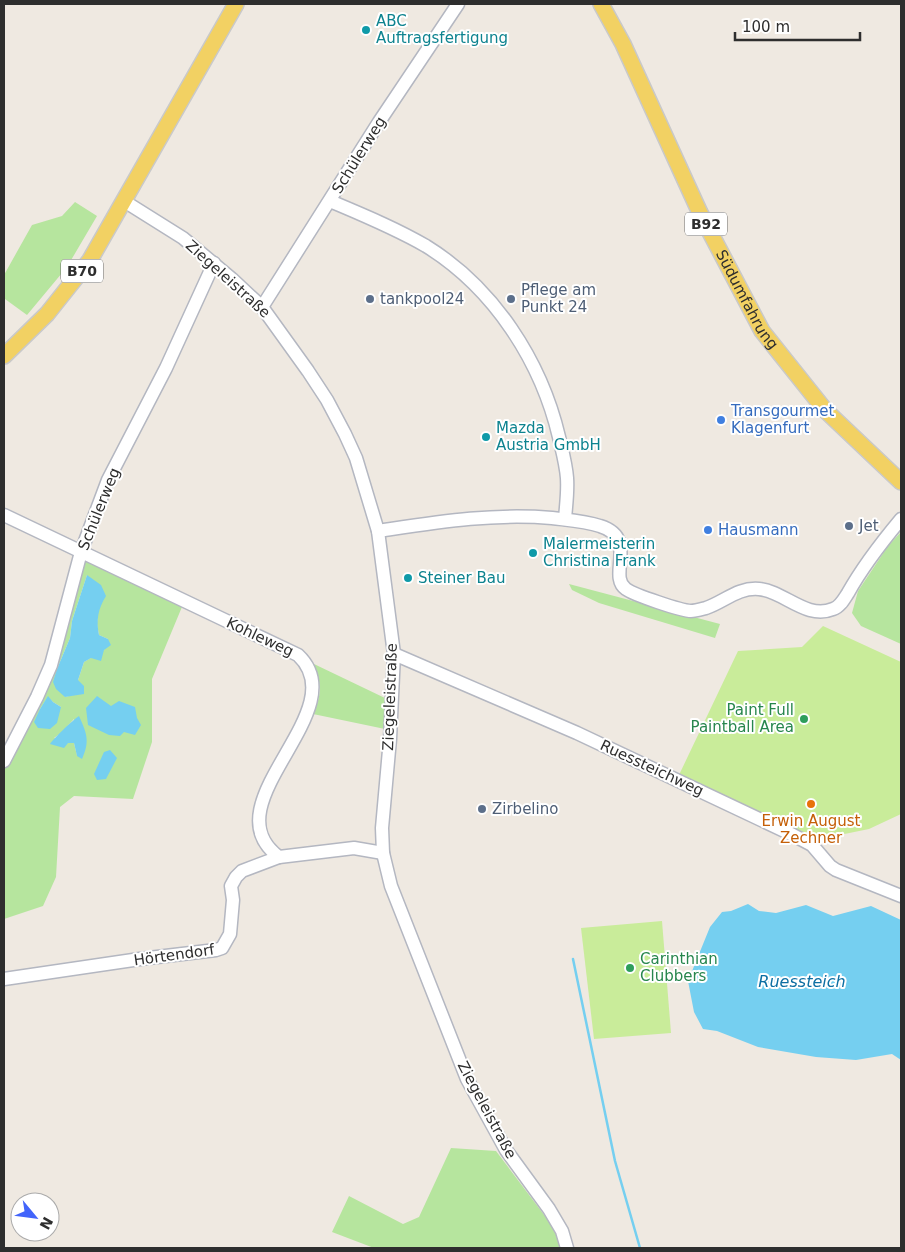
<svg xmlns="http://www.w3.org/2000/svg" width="905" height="1252" font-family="'DejaVu Sans',sans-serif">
  <rect width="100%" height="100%" fill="#efe9e1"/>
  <g fill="#b6e59e" fill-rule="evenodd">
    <path d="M 75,202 L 97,216 L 67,267 L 27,315 L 5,299 L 4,275 L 32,225 L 62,216 Z"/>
    <path d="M 901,532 L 901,644 L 861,626 L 852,613 L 858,591 L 888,546 Z"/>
    <path d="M 81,552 L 184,602 L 152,679 L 152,742 L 133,799 L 74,796 L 60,807 L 56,877 L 43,906 L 4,919 L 4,761 L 37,697 ZM 87,575 L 98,608 L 97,624 L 99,635 L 108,639 L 104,650 L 84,662 L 73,695 L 65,697 L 57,669 L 70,638 L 72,621 ZM 48,697 L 53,702 L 61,707 L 40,709 ZM 74,719 L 77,756 L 74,743 L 54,738 L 61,733 Z"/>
    <path d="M 569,584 L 720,624 L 715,638 L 599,603 L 572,590 Z"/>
    <path d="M 314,664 L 387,699 L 385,729 L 313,714 C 322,694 322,685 314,664 Z"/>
    <path d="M 451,1148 L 496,1151 L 557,1232 L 562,1248 L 374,1248 L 332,1232 L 349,1196 L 403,1224 L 419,1217 Z"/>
  </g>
  <g fill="#c9ec9a">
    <path d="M 823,626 L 901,662 L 901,814 L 869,829 L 815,840 L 679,775 L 738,651 L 802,647 Z"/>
    <path d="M 662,921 L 671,1033 L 594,1039 L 581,928 Z"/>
  </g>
  <g fill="#75cff0">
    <path d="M 87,575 L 101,585 L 106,596 C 98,609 96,620 99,635 L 108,639 L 111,645 L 104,650 L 101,661 L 91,658 L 84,662 L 78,680 L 84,686 L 84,694 L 65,697 L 56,689 L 53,682 L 57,669 L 70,638 L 72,621 Z"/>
    <path d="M 48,696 L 53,702 L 61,707 L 57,723 L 50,729 L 38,728 L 34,722 L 40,709 Z"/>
    <path d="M 97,696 L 111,706 L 119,701 L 135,707 L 137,718 L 141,725 L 135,735 L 124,732 L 120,736 L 109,735 L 88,725 L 86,708 Z"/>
    <path d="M 79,716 C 87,734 90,741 82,759 L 77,756 L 74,743 L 68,743 L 64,748 L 50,744 C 54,738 73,720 79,716 Z"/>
    <path d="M 110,750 L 117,758 L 106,779 L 97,780 L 94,774 L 104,752 Z"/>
    <path d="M 748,904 L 759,911 L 776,913 L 806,905 L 833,916 L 871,906 L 901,920 L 901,1060 L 892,1054 L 856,1060 L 816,1057 L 758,1047 L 717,1031 L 703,1029 L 694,1012 L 688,981 L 710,927 L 722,912 L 731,911 Z"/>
  </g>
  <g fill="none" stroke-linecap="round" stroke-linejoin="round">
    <path stroke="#75cff0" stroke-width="2.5" d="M 573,959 L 615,1161 L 640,1248"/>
    <g stroke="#b4b7c1" stroke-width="15">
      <g id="minor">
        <path d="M 124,201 L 183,238 L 232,279 L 262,307 L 308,371 L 327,400 L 345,434 L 356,458 L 378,531 L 394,654 L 390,739 L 382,828 L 383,853 L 391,886 L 467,1079 L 506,1150 L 549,1209 L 562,1231 L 567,1248"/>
        <path d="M 330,201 C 363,215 395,228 426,246 C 494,288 541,361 559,437 C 562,450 566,464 567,478 C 568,492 566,505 565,519"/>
        <path d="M 262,307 L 379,122 L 458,4"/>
        <path d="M 4,515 L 298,655 C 358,711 207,804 279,857 L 354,848 L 383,853"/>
        <path d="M 378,531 C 438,522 491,513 552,518 C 568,520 585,521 600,526 C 639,538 607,576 626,589 C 634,595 682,611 691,611 C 695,611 702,609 706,608 C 724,602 738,587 759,589 C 784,591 806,620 833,609 C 840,607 844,599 848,593 C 863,566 881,543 901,519"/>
        <path d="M 394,654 L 577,733 L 793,835 L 812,845 L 830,866 L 836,870 L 901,896"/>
        <path d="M 4,761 L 37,697 L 51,665 L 81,552 L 108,480 L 166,368 L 214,263"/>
        <path d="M 4,979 L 140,959 L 216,950 L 222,948 L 230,934 L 233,900 L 231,886 L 236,877 L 242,871 L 279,857"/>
      </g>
    </g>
    <g stroke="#c9c9c9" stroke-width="18">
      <g id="major">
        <path id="s1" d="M 601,4 L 623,44 L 700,213 L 762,331 L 825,410 L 901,482"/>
        <path d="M 4,356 L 47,314 L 90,260 L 236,4"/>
      </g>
    </g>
    <use href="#minor" stroke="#fff" stroke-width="12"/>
    <use href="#major" stroke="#f2d163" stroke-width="15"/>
  </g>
  <g fill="#0f9aa8" stroke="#fff" stroke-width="2">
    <circle cx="366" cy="30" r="5"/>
    <circle cx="486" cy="437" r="5"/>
    <circle cx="533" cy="553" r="5"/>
    <circle cx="408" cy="578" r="5"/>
  </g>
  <g fill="#5c6f8a" stroke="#fff" stroke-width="2">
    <circle cx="370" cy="299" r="5"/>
    <circle cx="511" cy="299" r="5"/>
    <circle cx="849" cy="526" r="5"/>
    <circle cx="482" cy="809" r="5"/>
  </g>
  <g fill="#3f7fe0" stroke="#fff" stroke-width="2">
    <circle cx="721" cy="420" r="5"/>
    <circle cx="708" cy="530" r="5"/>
  </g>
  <g fill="#2e9e5b" stroke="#fff" stroke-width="2">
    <circle cx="804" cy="719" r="5"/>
    <circle cx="630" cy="968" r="5"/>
  </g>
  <circle fill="#e8710a" stroke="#fff" stroke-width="2" cx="811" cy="804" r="5"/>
  <g text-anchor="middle" stroke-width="4" stroke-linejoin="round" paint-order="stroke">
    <g fill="#fff" stroke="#6d6d6d" stroke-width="1">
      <rect x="685" y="212.5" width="42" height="23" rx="4"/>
      <rect x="61" y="259.5" width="42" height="23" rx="4"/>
    </g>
    <g font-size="14" font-weight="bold" fill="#2e2e2e">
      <text x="706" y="229">B92</text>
      <text x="82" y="276">B70</text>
    </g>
    <g font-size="15" fill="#0d838f" stroke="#fff" text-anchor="start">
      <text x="376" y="26">ABC<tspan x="376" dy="17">Auftragsfertigung</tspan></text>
      <text x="496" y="433">Mazda<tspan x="496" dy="17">Austria GmbH</tspan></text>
      <text x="543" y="549">Malermeisterin<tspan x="543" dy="17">Christina Frank</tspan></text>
      <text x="418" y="583">Steiner Bau</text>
    </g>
    <g font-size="15" fill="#2e2e2e" stroke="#fff">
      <text transform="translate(359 155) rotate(-58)" y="5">Schülerweg</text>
      <text transform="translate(228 279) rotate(42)" y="5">Ziegeleistraße</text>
      <text dy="5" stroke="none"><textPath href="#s1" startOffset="330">Südumfahrung</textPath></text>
      <text transform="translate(99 509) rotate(-68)" y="5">Schülerweg</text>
      <text transform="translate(260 637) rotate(25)" y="5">Kohleweg</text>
      <text transform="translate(390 697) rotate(-88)" y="5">Ziegeleistraße</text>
      <text transform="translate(652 768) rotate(25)" y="5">Ruessteichweg</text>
      <text transform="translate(174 955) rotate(-8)" y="5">Hörtendorf</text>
      <text transform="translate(487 1110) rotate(62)" y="5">Ziegeleistraße</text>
    </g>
    <g font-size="15" fill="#4e5e75" stroke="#fff" text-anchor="start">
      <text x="521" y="295">Pflege am<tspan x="521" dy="17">Punkt 24</tspan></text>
      <text x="380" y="304">tankpool24</text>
      <text x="859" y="531">Jet</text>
      <text x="492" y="814">Zirbelino</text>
    </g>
    <g font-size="15" fill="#366cbe" stroke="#fff" text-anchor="start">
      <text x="731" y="416">Transgourmet<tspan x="731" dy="17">Klagenfurt</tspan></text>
      <text x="718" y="535">Hausmann</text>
    </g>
    <g font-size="15" fill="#27864d" stroke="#fff" text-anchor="end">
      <text x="794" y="715">Paint Full<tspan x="794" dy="17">Paintball Area</tspan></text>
      <text x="640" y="964" text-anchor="start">Carinthian<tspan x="640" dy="17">Clubbers</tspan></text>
    </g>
    <g font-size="15" fill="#c56008" stroke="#fff">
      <text x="811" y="826">Erwin August<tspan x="811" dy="17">Zechner</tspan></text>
    </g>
    <g font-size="16" font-style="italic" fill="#0d6fa3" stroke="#fff">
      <text x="802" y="987">Ruessteich</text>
    </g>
  </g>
  <rect width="905" height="1252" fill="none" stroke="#2e2e2e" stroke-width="10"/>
  <g transform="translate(35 1217) rotate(119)"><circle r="24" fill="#ffffff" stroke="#ababab"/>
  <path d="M0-4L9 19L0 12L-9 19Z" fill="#4264fb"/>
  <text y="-8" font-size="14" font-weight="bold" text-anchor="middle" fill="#2e2e2e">N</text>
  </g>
  <path d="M735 32v8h125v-8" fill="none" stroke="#2e2e2e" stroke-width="2.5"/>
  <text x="742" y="32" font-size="15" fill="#2e2e2e" stroke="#ffffff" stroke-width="4" paint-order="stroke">100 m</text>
</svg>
